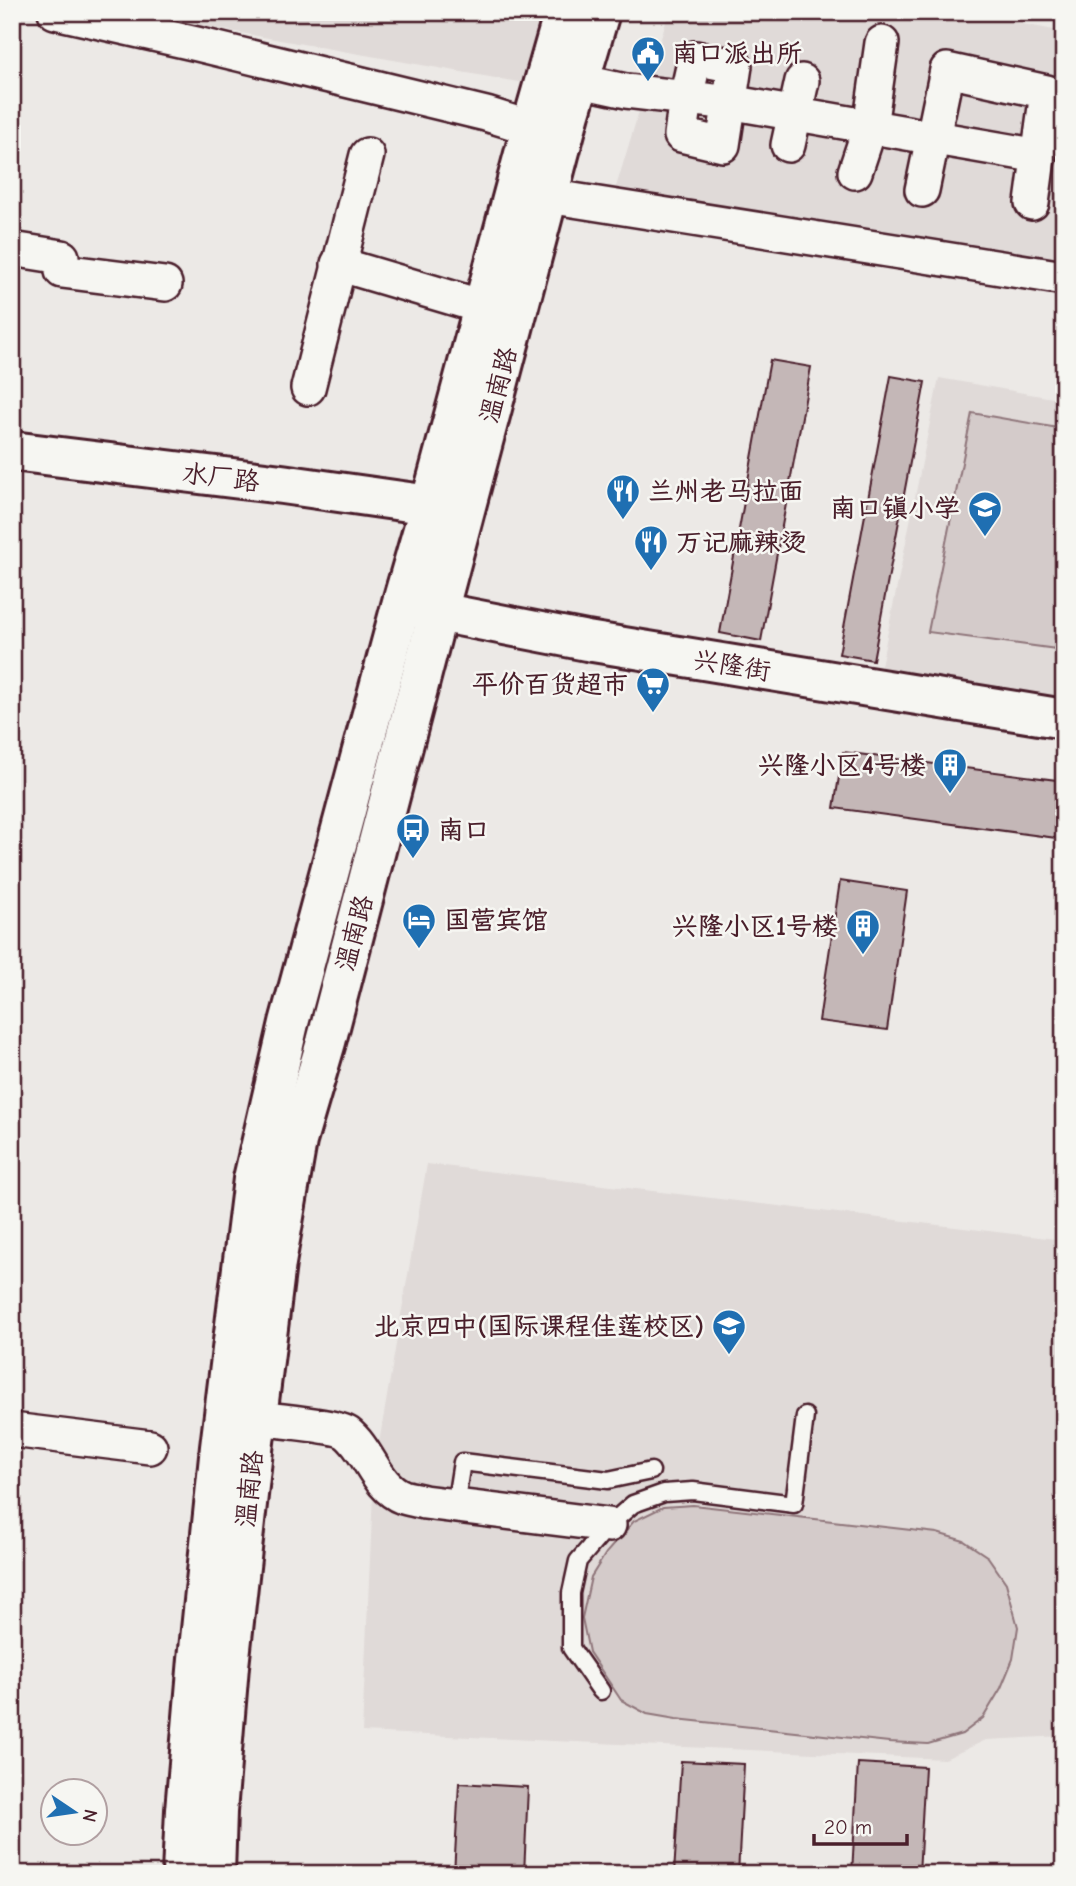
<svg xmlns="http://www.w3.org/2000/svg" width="1076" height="1886" font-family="'Comic Neue','LXGW WenKai TC',sans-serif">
  <rect width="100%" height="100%" fill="#ece9e6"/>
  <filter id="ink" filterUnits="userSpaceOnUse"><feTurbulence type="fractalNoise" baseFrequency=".0143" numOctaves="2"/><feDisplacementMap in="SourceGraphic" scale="14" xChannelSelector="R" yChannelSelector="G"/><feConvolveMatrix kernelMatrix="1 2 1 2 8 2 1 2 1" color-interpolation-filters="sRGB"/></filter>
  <g filter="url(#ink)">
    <g fill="#e0dad8">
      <path d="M 122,12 L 548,12 L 530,84 Z"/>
      <path d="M 669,12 L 963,12 L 1064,32 L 1064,268 L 616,187 Z"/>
      <path d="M 939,378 L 1064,400 L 1064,699 L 879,676 Z"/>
      <path d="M 427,1164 L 1064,1240 L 1064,1736 L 986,1740 L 945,1759 L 362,1732 L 374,1472 Z"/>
    </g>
    <g fill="#d4cbca" stroke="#8f757a" stroke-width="2">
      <path d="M 972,413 L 1064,429 L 1064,650 L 928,632 Z"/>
      <path d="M 693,1505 L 937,1533 L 964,1541 L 988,1557 L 1006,1583 L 1018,1627 L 1013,1659 L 1001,1688 L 983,1718 L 962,1734 L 928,1744 L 889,1742 L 676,1719 L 647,1714 L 621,1700 L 589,1652 L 582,1618 L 591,1577 L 606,1553 L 634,1521 L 663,1507 Z"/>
    </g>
    <g fill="#c4b7b7" stroke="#4a1f2b" stroke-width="2">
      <path d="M 770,360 L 811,367 L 761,641 L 720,633 Z"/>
      <path d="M 891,376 L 925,382 L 873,660 L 839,654 Z"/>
      <path d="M 843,752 L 1064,781 L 1064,839 L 834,808 Z"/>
      <path d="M 840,881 L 907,891 L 887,1030 L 819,1021 Z"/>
      <path d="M 681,1761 L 744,1764 L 738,1874 L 674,1874 Z"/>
      <path d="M 858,1763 L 925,1767 L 919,1874 L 852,1874 Z"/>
      <path d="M 459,1783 L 528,1787 L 524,1874 L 454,1874 Z"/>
    </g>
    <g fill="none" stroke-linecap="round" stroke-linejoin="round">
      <g stroke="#4a1f2b" stroke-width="21">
        <g id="service">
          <path d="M 455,1506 L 462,1462 L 608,1480 L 651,1471"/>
          <path d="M 601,1691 L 571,1648 L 571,1593 L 578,1561 L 609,1525 L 633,1504 L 664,1493 L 693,1491 L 794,1504 L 805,1416"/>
        </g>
      </g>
      <g stroke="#4a1f2b" stroke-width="38">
        <g id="minor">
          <path d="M 55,12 L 197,44 L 486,114 L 531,128"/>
          <path d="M 695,58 L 735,66 L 723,145 L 681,135 L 686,98 Z"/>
          <path d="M 580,81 L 626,91 L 740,104 L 1039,156"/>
          <path d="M 788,145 L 802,81"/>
          <path d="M 855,172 L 870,127 L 882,43"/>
          <path d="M 922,190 L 947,70 L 1047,92 L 1032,203"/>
          <path d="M 548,196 L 1064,278"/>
          <path d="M 12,249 L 62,257 L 62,271 L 165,284"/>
          <path d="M 338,264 L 483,307"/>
          <path d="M 308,388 L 367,155"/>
          <path d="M 257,1418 C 273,1420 338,1426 347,1433 C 369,1450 376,1487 403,1497 C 410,1499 418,1500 424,1502 L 609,1525"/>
          <path d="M 12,1430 L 150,1447"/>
        </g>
      </g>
      <g stroke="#4a1f2b" stroke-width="44">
        <g id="tertiary">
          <path d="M 12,451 L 282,484 L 430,505"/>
          <path d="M 408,603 L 438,612 L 587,641 L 1064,719"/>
        </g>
      </g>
      <g stroke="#4a1f2b" stroke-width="44">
        <g id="primary">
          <path d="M 182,1874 L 185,1810 L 198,1659 L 220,1447 L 253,1179 L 289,1023 L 402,602 L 430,505 L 531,128 L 564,12"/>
          <path d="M 215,1874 L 217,1812 L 229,1666 L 253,1450 L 276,1263 L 297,1141 L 326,1042 L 438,612 L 570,113 L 600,12"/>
        </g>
      </g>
      <use href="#service" stroke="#f6f6f2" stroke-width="16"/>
      <use href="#minor" stroke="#f6f6f2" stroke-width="33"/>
      <use href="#tertiary" stroke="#f6f6f2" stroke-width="38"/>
      <use href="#primary" stroke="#f6f6f2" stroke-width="38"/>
    </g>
  </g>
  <defs>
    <g id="civic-pin" transform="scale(1.75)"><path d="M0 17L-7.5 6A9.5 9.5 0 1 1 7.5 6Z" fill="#1f6fb2" stroke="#f6f6f2"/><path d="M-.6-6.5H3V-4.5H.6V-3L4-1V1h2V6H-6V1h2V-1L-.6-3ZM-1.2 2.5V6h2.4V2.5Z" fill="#fff"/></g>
    <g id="restaurant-pin" transform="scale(1.75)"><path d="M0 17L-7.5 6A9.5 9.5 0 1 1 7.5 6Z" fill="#1f6fb2" stroke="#f6f6f2"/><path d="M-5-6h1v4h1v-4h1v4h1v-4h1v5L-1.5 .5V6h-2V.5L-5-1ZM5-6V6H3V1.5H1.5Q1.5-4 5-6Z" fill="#fff"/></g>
    <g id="school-pin" transform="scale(1.75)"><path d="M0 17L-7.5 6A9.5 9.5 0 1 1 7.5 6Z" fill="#1f6fb2" stroke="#f6f6f2"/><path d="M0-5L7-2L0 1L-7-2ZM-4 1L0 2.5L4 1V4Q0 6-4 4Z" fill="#fff"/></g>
    <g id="supermarket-pin" transform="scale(1.75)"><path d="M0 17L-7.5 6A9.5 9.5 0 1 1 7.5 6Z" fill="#1f6fb2" stroke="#f6f6f2"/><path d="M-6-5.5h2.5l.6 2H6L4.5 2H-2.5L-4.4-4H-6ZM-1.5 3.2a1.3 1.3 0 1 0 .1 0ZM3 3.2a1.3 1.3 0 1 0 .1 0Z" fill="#fff"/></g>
    <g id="building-pin" transform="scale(1.75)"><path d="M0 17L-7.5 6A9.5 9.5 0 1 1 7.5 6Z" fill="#1f6fb2" stroke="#f6f6f2"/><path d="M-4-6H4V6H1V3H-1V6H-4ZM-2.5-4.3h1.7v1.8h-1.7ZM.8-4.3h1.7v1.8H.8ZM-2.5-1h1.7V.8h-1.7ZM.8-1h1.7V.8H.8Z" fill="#fff"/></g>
    <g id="bus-pin" transform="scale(1.75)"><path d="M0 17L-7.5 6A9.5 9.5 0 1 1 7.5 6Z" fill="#1f6fb2" stroke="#f6f6f2"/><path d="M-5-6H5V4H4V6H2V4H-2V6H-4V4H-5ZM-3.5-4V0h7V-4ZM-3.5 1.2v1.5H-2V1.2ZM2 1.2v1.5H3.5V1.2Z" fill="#fff"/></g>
    <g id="hotel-pin" transform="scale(1.75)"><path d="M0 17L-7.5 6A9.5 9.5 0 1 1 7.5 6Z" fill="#1f6fb2" stroke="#f6f6f2"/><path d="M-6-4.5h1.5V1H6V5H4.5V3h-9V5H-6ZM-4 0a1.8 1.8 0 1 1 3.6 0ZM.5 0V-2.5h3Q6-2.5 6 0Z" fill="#fff"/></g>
  </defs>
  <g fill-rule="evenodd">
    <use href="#civic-pin" x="648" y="53"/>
    <use href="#restaurant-pin" x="623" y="491"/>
    <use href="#school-pin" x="985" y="508"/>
    <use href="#restaurant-pin" x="651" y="542"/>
    <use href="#supermarket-pin" x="653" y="684"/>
    <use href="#building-pin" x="950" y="765"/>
    <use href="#bus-pin" x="413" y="830"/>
    <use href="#hotel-pin" x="419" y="920"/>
    <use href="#building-pin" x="863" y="926"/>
    <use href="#school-pin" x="729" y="1326"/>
  </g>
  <g text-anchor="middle" stroke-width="5" stroke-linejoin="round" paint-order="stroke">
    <g font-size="26" font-weight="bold" fill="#4a1f2b" stroke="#f6f6f2" text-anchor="start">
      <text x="672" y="62">南口派出所</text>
      <text x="648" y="500">兰州老马拉面</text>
      <text x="960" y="517" text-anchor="end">南口镇小学</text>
      <text x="676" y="551">万记麻辣烫</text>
      <text x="628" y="693" text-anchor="end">平价百货超市</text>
      <text x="926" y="774" text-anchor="end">兴隆小区4号楼</text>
      <text x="438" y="839">南口</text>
      <text x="444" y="929">国营宾馆</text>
      <text x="838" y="935" text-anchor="end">兴隆小区1号楼</text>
      <text x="704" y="1335" text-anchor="end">北京四中(国际课程佳莲校区)</text>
    </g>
    <g font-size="26" fill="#4a1f2b" stroke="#f6f6f2">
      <text transform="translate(498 385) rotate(-75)" y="9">温南路</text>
      <text transform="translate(221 477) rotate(7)" y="9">水厂路</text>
      <text transform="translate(732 665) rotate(9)" y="9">兴隆街</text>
      <text transform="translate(354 933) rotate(-75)" y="9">温南路</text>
      <text transform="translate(249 1489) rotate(-84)" y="9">温南路</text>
    </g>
  </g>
  <rect width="1076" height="1886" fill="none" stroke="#f6f6f2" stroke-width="42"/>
  <rect x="21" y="21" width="1034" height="1844" fill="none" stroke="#4a1f2b" stroke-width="2.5" filter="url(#ink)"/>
  <g transform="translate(74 1812) rotate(103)"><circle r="33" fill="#f6f6f2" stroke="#b1a0a2" stroke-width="2"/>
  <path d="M0-5L12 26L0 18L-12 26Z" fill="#1f6fb2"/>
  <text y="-10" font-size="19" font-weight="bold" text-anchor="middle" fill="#4a1f2b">N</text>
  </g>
  <path d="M814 1834v10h93v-10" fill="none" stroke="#4a1f2b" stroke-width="3.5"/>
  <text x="824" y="1834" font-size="21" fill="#4a1f2b" stroke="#f6f6f2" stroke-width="5" paint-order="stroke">20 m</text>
</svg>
